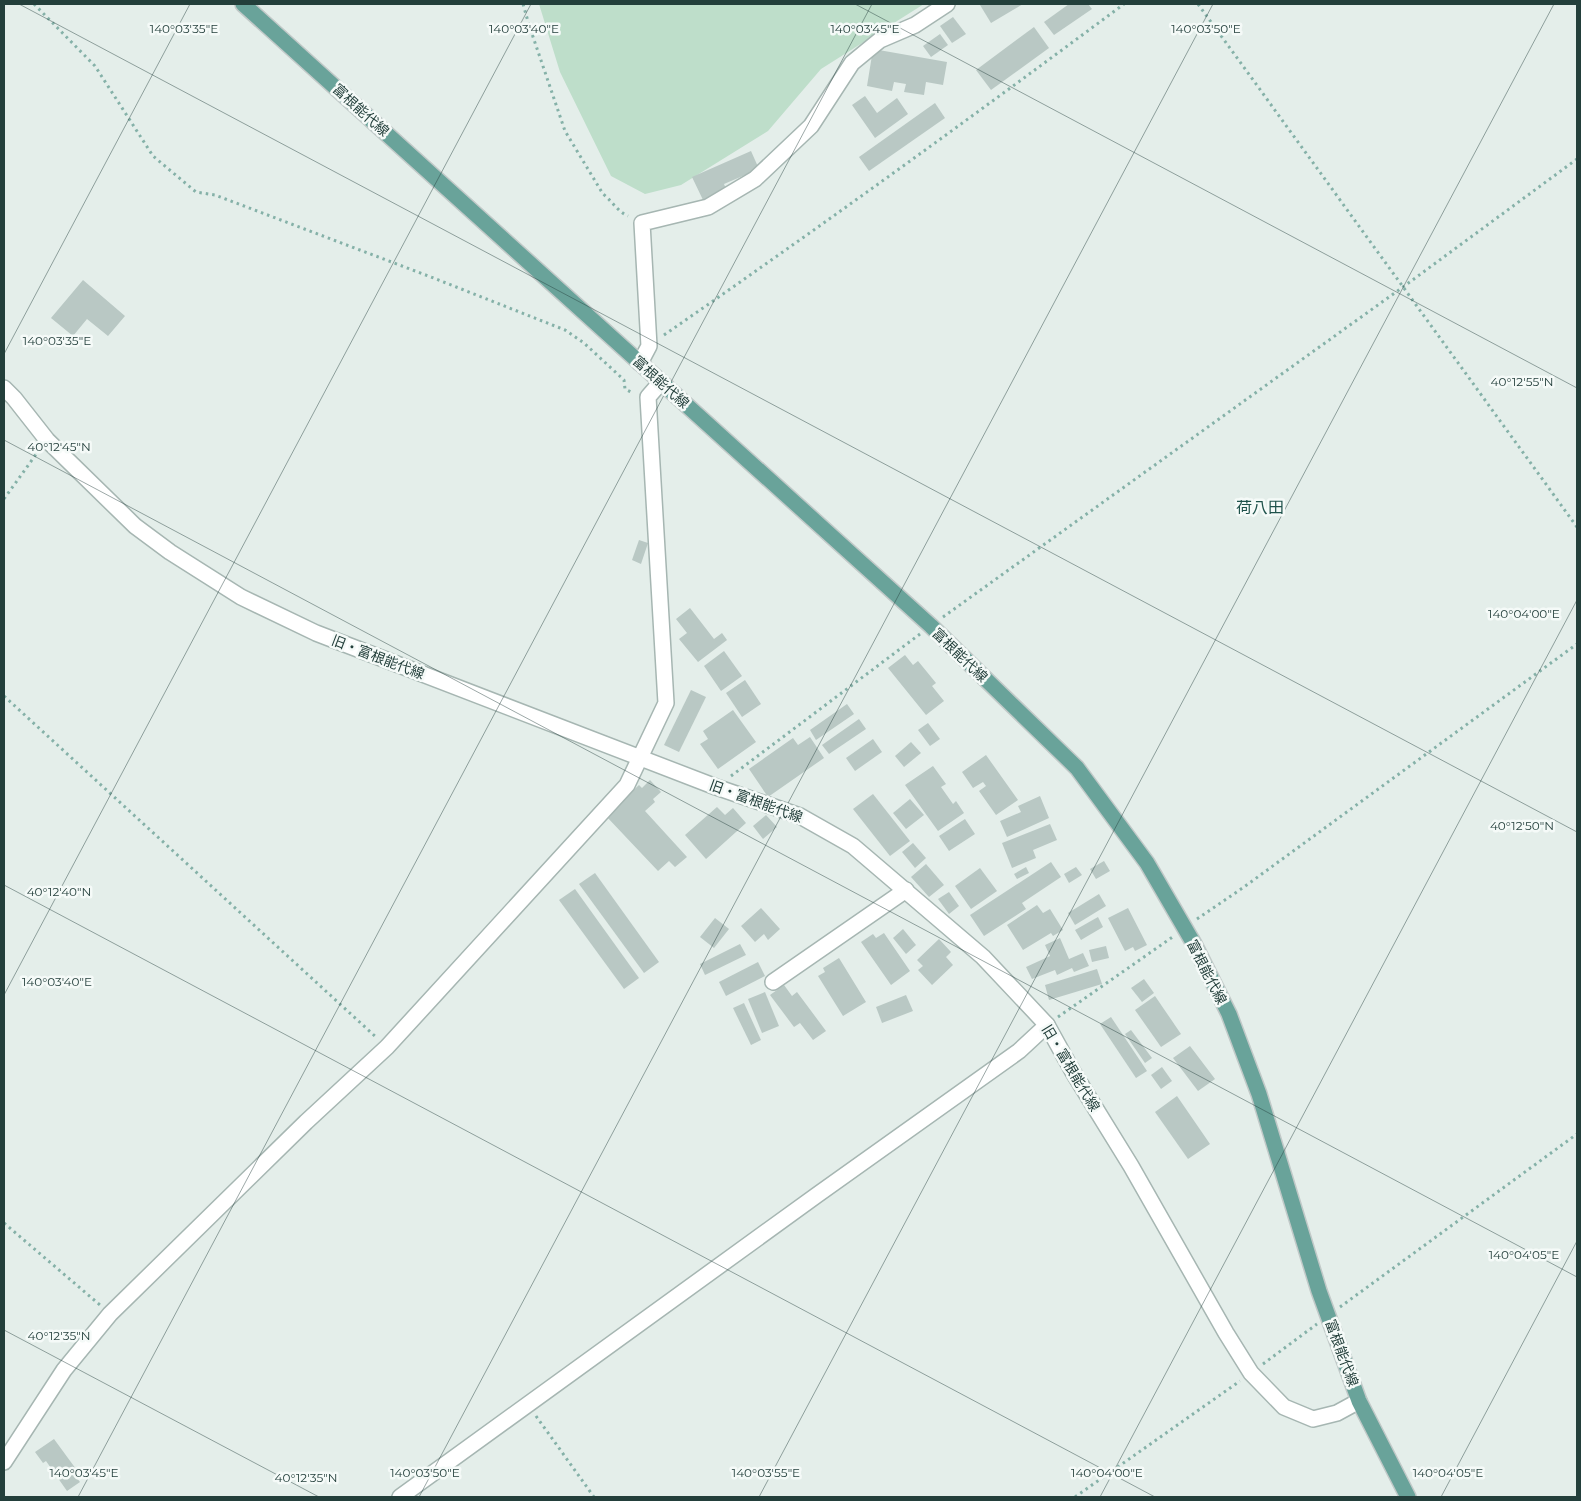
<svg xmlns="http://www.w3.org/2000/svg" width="1581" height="1501" font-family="Montserrat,'Noto Sans JP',sans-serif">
  <rect width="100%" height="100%" fill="#e4eeea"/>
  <path fill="#bedeca" d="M 539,4 L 924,4 L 821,69 L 768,131 L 681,185 L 645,194 L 611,176 L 560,72 Z"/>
  <g fill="#b9c8c4">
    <path d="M 982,4 L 1023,4 L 991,23 L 980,5 Z"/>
    <path d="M 1069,4 L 1088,4 L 1092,9 L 1054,35 L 1044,22 Z"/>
    <path d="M 953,17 L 966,34 L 952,43 L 940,26 Z"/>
    <path d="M 1034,27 L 1049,48 L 991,90 L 976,70 Z"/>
    <path d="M 940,34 L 948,45 L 931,57 L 923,46 Z"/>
    <path d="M 873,49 L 947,62 L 943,85 L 926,82 L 924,95 L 904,92 L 906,84 L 894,82 L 892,91 L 867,86 Z"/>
    <path d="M 865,96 L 877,113 L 897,98 L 908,114 L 875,138 L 852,105 Z"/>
    <path d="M 935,103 L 945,118 L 869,171 L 859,157 Z"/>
    <path d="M 751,151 L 759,169 L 724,184 L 726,189 L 703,200 L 692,177 Z"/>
    <path d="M 83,280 L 125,316 L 108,336 L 87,319 L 73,336 L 51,318 Z"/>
    <path d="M 639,540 L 648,543 L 641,564 L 632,560 Z"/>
    <path d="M 690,608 L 714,639 L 722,633 L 727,640 L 698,662 L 679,639 L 687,633 L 676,619 Z"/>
    <path d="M 724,651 L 742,676 L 721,691 L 704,666 Z"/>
    <path d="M 905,655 L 913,665 L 918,661 L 936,683 L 932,686 L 944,701 L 926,715 L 888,668 Z"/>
    <path d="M 745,680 L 761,704 L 742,717 L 726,693 Z"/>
    <path d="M 691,690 L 706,697 L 679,752 L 664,745 Z"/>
    <path d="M 847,704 L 854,714 L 816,740 L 810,730 Z"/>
    <path d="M 733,710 L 756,742 L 718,769 L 700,744 L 708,739 L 703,731 Z"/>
    <path d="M 859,719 L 866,729 L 829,754 L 822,745 Z"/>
    <path d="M 928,723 L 940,739 L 930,746 L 918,730 Z"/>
    <path d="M 810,737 L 824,758 L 768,797 L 749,769 L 793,738 L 798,745 Z"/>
    <path d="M 873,739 L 882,752 L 855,771 L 846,758 Z"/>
    <path d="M 911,742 L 921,753 L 904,767 L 895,756 Z"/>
    <path d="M 986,755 L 1018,800 L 996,815 L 979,791 L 986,786 L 983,782 L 973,788 L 962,772 Z"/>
    <path d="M 933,766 L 946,784 L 941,787 L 953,804 L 956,801 L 964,813 L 938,831 L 905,785 Z"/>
    <path d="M 650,780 L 661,792 L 653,799 L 655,802 L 645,811 L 687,857 L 675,867 L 669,861 L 658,871 L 606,816 L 639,785 L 642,788 Z"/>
    <path d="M 873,794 L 910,841 L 890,856 L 853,809 Z"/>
    <path d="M 1040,796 L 1049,818 L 1007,837 L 1000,821 L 1021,812 L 1018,806 Z"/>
    <path d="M 910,799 L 924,815 L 906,829 L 893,813 Z"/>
    <path d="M 717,807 L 725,815 L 733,808 L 746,823 L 706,859 L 685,835 Z"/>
    <path d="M 766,815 L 777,827 L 763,839 L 753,826 Z"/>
    <path d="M 965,819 L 975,834 L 949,851 L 939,836 Z"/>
    <path d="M 1050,824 L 1057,840 L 1033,850 L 1036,858 L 1012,868 L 1002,843 Z"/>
    <path d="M 913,843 L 926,858 L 915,868 L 902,852 Z"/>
    <path d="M 1104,861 L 1110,871 L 1096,879 L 1090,869 Z"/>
    <path d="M 1051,862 L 1061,877 L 1022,903 L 1026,909 L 984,936 L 970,915 Z"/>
    <path d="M 926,864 L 944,885 L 929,897 L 911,877 Z"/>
    <path d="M 1026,867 L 1029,873 L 1017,879 L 1014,874 Z"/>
    <path d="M 1076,867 L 1082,875 L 1069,883 L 1064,874 Z"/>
    <path d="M 980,868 L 997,891 L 971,909 L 955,886 Z"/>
    <path d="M 595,873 L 659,962 L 644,973 L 579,884 Z"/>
    <path d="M 575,889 L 639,978 L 624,989 L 559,900 Z"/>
    <path d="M 949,892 L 959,906 L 949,914 L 938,899 Z"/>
    <path d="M 1099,894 L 1106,906 L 1075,925 L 1068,913 Z"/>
    <path d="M 1037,905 L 1043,913 L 1050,909 L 1063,930 L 1053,936 L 1051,933 L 1023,950 L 1007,925 Z"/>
    <path d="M 761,908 L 780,929 L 768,940 L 764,934 L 755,942 L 741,926 Z"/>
    <path d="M 1128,908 L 1147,945 L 1135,951 L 1133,947 L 1125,951 L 1108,918 Z"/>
    <path d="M 1098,917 L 1103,927 L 1081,940 L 1075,930 Z"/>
    <path d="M 715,918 L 729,929 L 714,948 L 700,937 Z"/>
    <path d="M 903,929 L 916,945 L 906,954 L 893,938 Z"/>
    <path d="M 884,933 L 910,971 L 891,985 L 861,942 L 873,934 L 876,938 Z"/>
    <path d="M 1060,938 L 1069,959 L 1083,953 L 1089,966 L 1074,972 L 1072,968 L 1057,975 L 1055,970 L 1032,979 L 1026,967 L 1050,956 L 1045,945 Z"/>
    <path d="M 939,939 L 951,952 L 946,957 L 953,965 L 932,985 L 918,970 L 923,966 L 917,960 Z"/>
    <path d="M 740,944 L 746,955 L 705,975 L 700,964 Z"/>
    <path d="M 1106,946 L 1109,958 L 1092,962 L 1089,950 Z"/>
    <path d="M 839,958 L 866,1002 L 843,1016 L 818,976 L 825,972 L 823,968 Z"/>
    <path d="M 758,962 L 765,976 L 726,996 L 719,982 Z"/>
    <path d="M 1097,969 L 1102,984 L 1049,1000 L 1045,985 Z"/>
    <path d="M 1144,979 L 1154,993 L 1142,1002 L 1131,988 Z"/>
    <path d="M 784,985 L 792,996 L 797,992 L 826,1031 L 813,1040 L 800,1023 L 794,1027 L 770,995 Z"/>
    <path d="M 765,992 L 779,1026 L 762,1033 L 748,999 Z"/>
    <path d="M 906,995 L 913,1011 L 882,1023 L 876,1007 Z"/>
    <path d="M 1155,996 L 1181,1034 L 1161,1047 L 1135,1010 Z"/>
    <path d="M 744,1003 L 761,1040 L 751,1045 L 733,1008 Z"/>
    <path d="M 1111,1017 L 1147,1071 L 1136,1078 L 1100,1024 Z"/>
    <path d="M 1131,1030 L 1152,1058 L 1145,1063 L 1125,1034 Z"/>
    <path d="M 1190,1046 L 1215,1079 L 1198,1091 L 1173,1058 Z"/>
    <path d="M 1162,1067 L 1172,1081 L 1161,1089 L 1151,1075 Z"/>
    <path d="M 1177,1096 L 1210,1144 L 1188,1159 L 1155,1112 Z"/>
    <path d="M 54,1439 L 76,1469 L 72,1472 L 80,1482 L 67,1491 L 46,1461 L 43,1463 L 35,1452 Z"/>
  </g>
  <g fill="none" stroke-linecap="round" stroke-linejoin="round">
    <g stroke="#a6b6b2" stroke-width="18">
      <g id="minor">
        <path d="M 640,363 L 649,346 L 642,223 L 708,207 L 755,179 L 811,126 L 852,63 L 880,40 L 915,25 L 947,4"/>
        <path d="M 4,388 L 14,398 L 47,440 L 135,526 L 170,552 L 241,597 L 316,633 L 716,787 L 800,816 L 853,846 L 983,957 L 1047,1025 L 1073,1072 L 1131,1166 L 1226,1333 L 1251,1373 L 1284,1407 L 1313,1419 L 1337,1413 L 1359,1401"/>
        <path d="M 773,982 L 906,890"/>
        <path d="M 4,1462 L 64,1370 L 110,1314 L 306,1122 L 387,1047 L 627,785 L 666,703 L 648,397 L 661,382"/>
        <path d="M 400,1497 L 817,1195 L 1019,1051 L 1047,1025"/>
      </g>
    </g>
    <g stroke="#c1c9c8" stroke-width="18">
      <path id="major" d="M 243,4 L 931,626 L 1077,768 L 1147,863 L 1194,944 L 1229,1014 L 1259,1094 L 1319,1291 L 1359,1401 L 1408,1497"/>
    </g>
    <g stroke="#85b1a8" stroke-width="3" stroke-dasharray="2.5 4" stroke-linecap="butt">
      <path d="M 34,4 L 95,66 L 153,156 L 196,192 L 215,195 L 431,277 L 565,330 L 584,343 L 624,380 L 625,389 L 633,393"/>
      <path d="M 523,4 L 529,25 L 565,131 L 603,194 C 613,202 617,211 628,216"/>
      <path d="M 1198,4 L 1577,527"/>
      <path d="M 664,335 C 819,228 972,117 1124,4"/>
      <path d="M 4,499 L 37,453"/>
      <path d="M 943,617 L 1403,287 L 1577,159"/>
      <path d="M 4,696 L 377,1038"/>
      <path d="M 731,776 L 920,634"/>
      <path d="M 1197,919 L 1244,887 L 1577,644"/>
      <path d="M 1058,1017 L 1174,936"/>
      <path d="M 4,1223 L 100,1305"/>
      <path d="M 1340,1307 L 1577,1134"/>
      <path d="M 1263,1364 L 1317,1324"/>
      <path d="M 536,1416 L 594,1497"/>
      <path d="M 1075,1497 L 1240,1381"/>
    </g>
    <use href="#minor" stroke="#fff" stroke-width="15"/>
    <use href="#major" stroke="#69a39a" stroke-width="15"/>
  </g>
  <path fill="none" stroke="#233f3b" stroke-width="1" stroke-opacity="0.45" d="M 19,4 L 1577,832M 855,4 L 1577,388M 4,354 L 190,4M 4,440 L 1577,1277M 4,885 L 1155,1497M 4,995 L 531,4M 4,1330 L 319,1497M 78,1497 L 872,4M 419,1497 L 1213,4M 759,1497 L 1554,4M 1100,1497 L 1577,600M 1441,1497 L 1577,1241"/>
  <g text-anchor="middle" stroke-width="5" stroke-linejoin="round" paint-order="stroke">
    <g font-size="14" fill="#233f3b" stroke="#f5faf8">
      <text transform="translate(361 110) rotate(42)" y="5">富根能代線</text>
      <text transform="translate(661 382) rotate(42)" y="5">富根能代線</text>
      <text transform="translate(960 655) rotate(44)" y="5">富根能代線</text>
      <text transform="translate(378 657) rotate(21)" y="5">旧・富根能代線</text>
      <text transform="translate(756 801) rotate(20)" y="5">旧・富根能代線</text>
      <text transform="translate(1207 972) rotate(63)" y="5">富根能代線</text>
      <text transform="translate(1071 1068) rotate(59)" y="5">旧・富根能代線</text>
      <text transform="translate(1342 1353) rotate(70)" y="5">富根能代線</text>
    </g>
    <g font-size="16" fill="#1f524b" stroke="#f5faf8">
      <text x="1260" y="513">荷八田</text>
    </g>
  </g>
  <g font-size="12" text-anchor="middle" fill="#233f3b" stroke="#f5faf8" stroke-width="5" stroke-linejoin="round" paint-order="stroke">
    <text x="184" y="33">140°03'35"E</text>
    <text x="524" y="33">140°03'40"E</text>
    <text x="865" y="33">140°03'45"E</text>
    <text x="1206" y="33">140°03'50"E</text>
    <text x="57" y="345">140°03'35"E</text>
    <text x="1522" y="386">40°12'55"N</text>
    <text x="59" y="451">40°12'45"N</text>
    <text x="1524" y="618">140°04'00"E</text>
    <text x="1522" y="830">40°12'50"N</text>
    <text x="59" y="896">40°12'40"N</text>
    <text x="57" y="986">140°03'40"E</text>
    <text x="1524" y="1259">140°04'05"E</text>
    <text x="59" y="1340">40°12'35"N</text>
    <text x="84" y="1477">140°03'45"E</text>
    <text x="425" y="1477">140°03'50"E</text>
    <text x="766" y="1477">140°03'55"E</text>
    <text x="1107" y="1477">140°04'00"E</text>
    <text x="1448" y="1477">140°04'05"E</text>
    <text x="306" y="1482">40°12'35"N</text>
  </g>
  <rect width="1581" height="1501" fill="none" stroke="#233f3b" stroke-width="10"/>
</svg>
